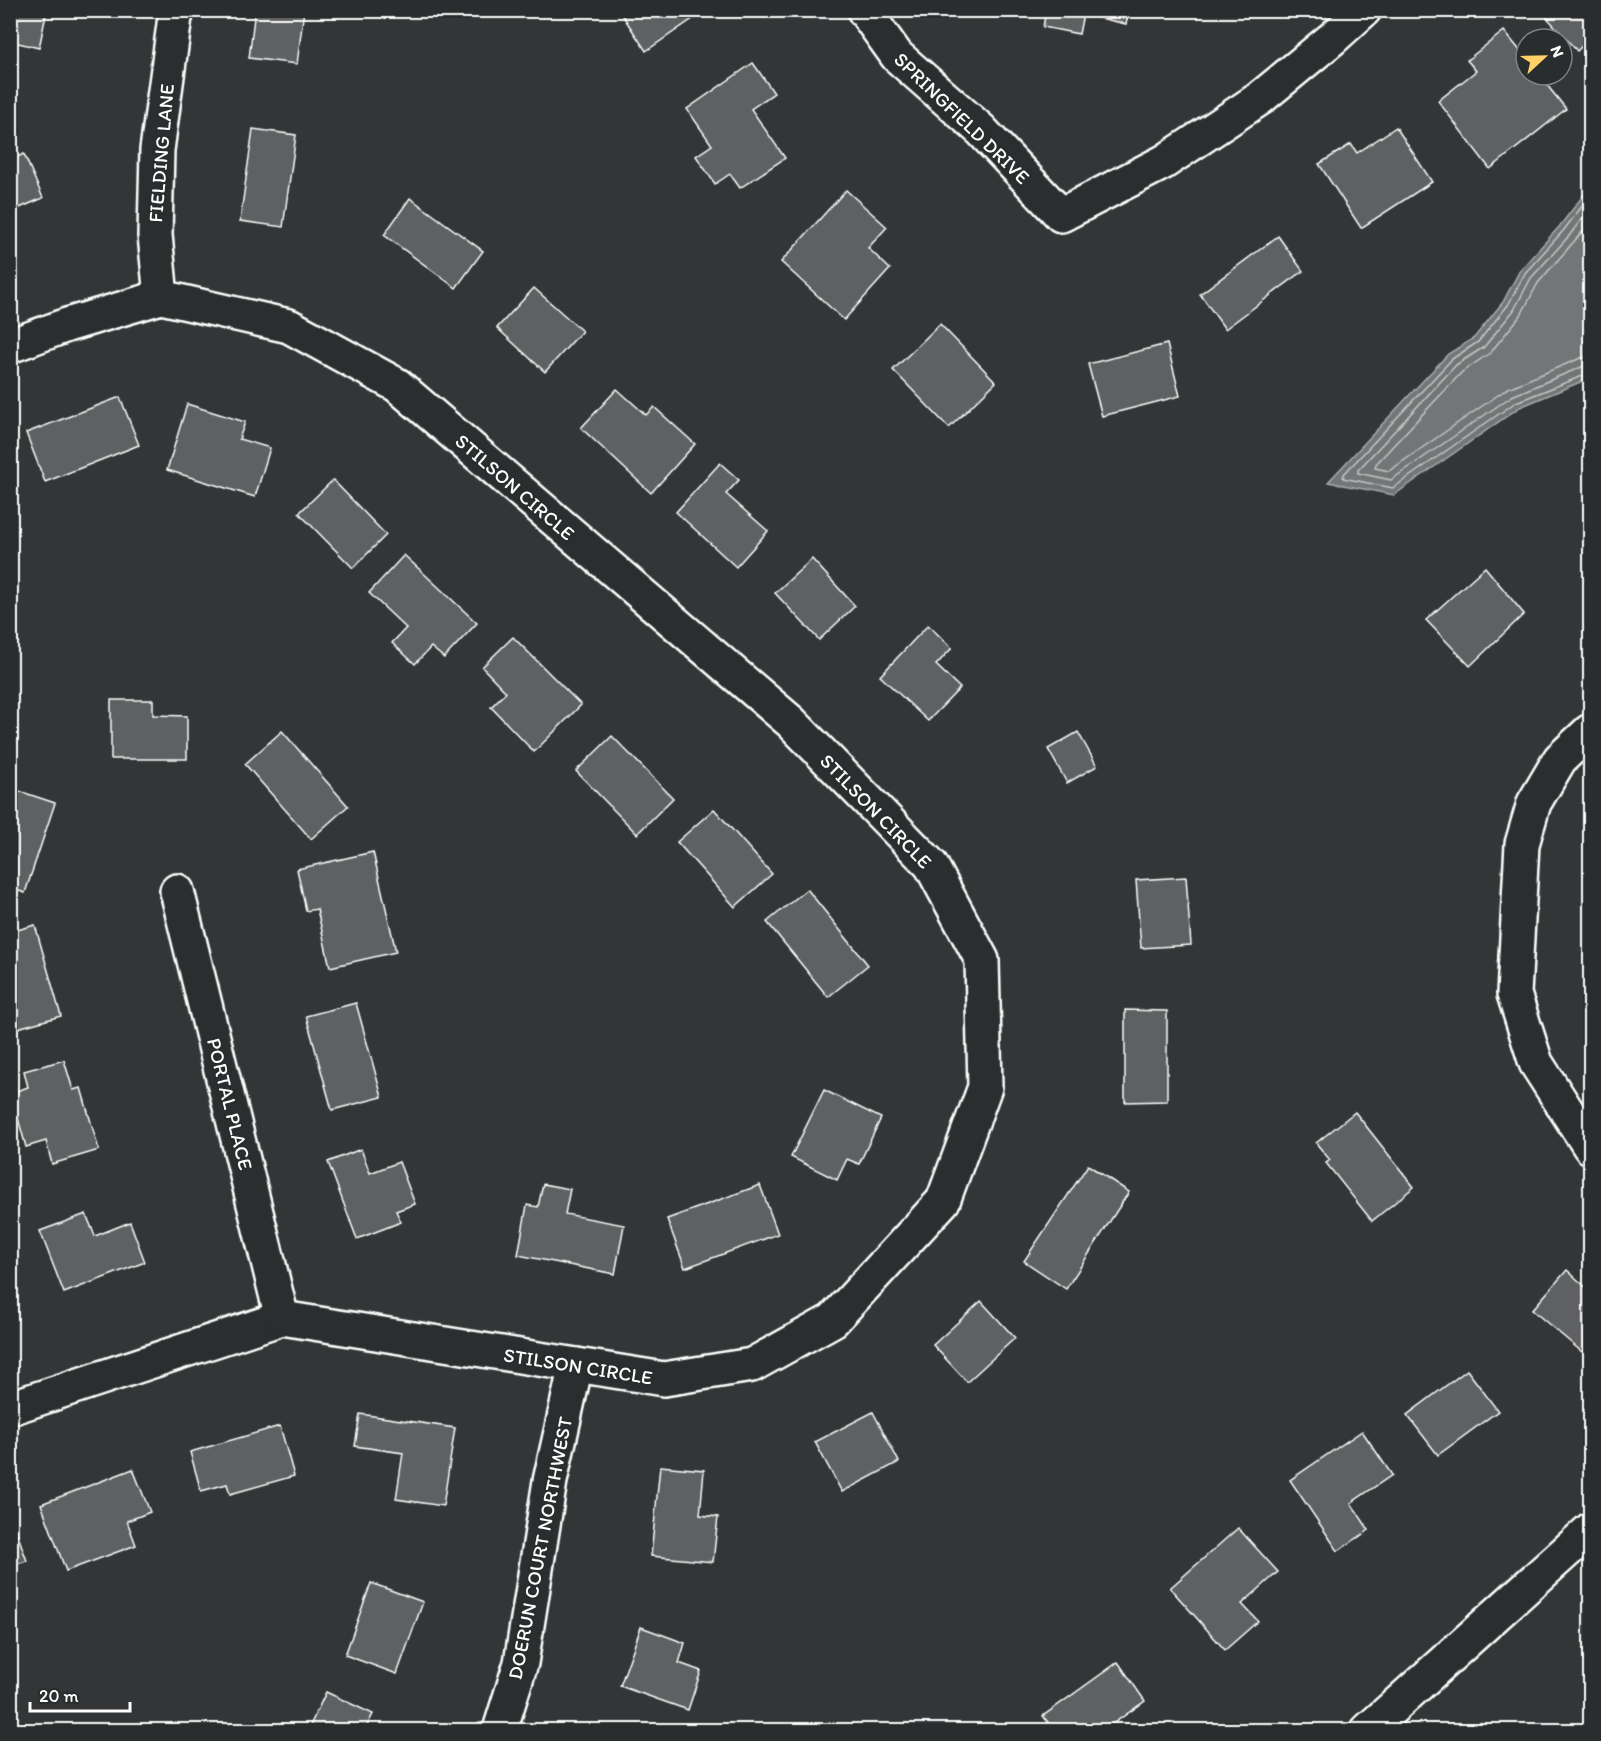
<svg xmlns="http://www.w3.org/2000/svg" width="1601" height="1741" font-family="Itim,sans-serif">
  <rect width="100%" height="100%" fill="#333536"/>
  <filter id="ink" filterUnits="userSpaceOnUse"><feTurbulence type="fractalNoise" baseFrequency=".0167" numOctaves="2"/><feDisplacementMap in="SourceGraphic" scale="12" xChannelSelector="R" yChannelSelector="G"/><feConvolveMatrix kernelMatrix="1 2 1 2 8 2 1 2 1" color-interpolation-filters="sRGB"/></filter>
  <g filter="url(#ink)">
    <path fill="#737576" stroke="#abacad" stroke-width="1.5" d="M 1585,193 L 1590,194 L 1590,378 L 1520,407 L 1394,495 L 1328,482 L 1448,354 L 1474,338 L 1503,302 L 1520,270 L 1559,227 Z"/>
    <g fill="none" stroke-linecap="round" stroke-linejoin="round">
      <g stroke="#c7c8c8" stroke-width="1.5">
        <path d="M 1590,200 L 1586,201 L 1563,231 L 1525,273 L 1508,305 L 1478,342 L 1452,359 L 1344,474 L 1343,478 L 1393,488 L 1516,402 L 1590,373"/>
        <path d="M 1590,208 L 1569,236 L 1531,278 L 1514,310 L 1484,347 L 1456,365 L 1358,470 L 1358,473 L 1391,480 L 1512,396 L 1584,366 L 1590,365"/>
        <path d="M 1590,223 L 1538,283 L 1521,315 L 1490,353 L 1462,372 L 1376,464 L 1375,468 L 1389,471 L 1508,388 L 1581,358 L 1590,356"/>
      </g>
    </g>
    <g fill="#5f6162" stroke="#fff" stroke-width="1.5">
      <path d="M 10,10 L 47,10 L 39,48 L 10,41 Z"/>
      <path d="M 255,10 L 304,10 L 297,64 L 249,58 Z"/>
      <path d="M 619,10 L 689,10 L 694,18 L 646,51 Z"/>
      <path d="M 1046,10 L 1129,10 L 1126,24 L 1083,14 L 1079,34 L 1043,27 Z"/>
      <path d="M 1543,10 L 1590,10 L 1590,38 L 1577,51 L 1542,12 Z"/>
      <path d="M 1504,31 L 1526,58 L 1526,75 L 1539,75 L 1566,109 L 1490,169 L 1438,101 L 1476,71 L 1467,60 Z"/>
      <path d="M 753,63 L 774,93 L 751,109 L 785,158 L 740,188 L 730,174 L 715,184 L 696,156 L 712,145 L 687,109 Z"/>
      <path d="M 1396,127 L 1432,182 L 1361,228 L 1319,164 L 1351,144 L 1357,153 Z"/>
      <path d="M 253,129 L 296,135 L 283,227 L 240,221 Z"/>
      <path d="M 24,154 L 43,198 L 10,212 L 10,160 Z"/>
      <path d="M 846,190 L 887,227 L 868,248 L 890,269 L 844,320 L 781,262 Z"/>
      <path d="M 410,198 L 483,251 L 456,288 L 384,235 Z"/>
      <path d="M 1278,236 L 1303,271 L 1225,329 L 1200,294 Z"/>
      <path d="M 534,288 L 582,331 L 545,372 L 497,328 Z"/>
      <path d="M 940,324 L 996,382 L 949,428 L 893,370 Z"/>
      <path d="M 1167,344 L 1180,396 L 1102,416 L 1088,364 Z"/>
      <path d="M 617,389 L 646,415 L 654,407 L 695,444 L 651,493 L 581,428 Z"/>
      <path d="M 120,397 L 139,445 L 45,482 L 26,433 Z"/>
      <path d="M 187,404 L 245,422 L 239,439 L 270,448 L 255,497 L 167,470 Z"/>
      <path d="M 720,463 L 739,480 L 726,494 L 768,531 L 736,567 L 676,512 Z"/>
      <path d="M 333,480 L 386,535 L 353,568 L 299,513 Z"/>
      <path d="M 404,555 L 477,623 L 444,658 L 431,647 L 415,664 L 392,643 L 406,628 L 369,593 Z"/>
      <path d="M 812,559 L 855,606 L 819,640 L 775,593 Z"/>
      <path d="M 1485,567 L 1524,614 L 1470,666 L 1426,620 Z"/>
      <path d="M 928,625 L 952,648 L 936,665 L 960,688 L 928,721 L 880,676 Z"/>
      <path d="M 513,637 L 581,705 L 534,752 L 491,707 L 506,692 L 482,667 Z"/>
      <path d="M 111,700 L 153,700 L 153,715 L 187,716 L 187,759 L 111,759 Z"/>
      <path d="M 282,731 L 348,806 L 311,839 L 245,764 Z"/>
      <path d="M 1078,732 L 1097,766 L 1067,783 L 1048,749 Z"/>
      <path d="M 612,736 L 673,798 L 637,834 L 576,771 Z"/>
      <path d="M 10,788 L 55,803 L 25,893 L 10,888 Z"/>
      <path d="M 714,809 L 772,874 L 735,907 L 677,842 Z"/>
      <path d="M 373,852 L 396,952 L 330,967 L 317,909 L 306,911 L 297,869 Z"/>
      <path d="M 1186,877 L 1191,945 L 1141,948 L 1136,880 Z"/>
      <path d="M 807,889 L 868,965 L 828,997 L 767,922 Z"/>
      <path d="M 35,925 L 61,1016 L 14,1029 L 10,1018 L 10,932 Z"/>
      <path d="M 356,1003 L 382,1097 L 332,1110 L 306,1016 Z"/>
      <path d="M 1125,1010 L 1167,1011 L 1167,1101 L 1125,1102 Z"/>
      <path d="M 64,1060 L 73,1090 L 81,1088 L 99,1150 L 52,1164 L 46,1141 L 26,1147 L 11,1093 L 28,1087 L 24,1071 Z"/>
      <path d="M 824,1090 L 881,1118 L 859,1164 L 847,1159 L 837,1180 L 791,1157 Z"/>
      <path d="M 1355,1112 L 1414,1187 L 1372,1221 L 1326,1163 L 1330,1160 L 1316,1143 Z"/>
      <path d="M 361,1149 L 370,1173 L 399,1162 L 415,1204 L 396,1211 L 401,1222 L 357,1239 L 328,1162 Z"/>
      <path d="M 1088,1165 L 1129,1192 L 1066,1289 L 1024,1261 Z"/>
      <path d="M 543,1184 L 570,1189 L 565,1214 L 624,1225 L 615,1274 L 518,1255 L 527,1205 L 538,1207 Z"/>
      <path d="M 760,1185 L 778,1234 L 685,1268 L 667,1219 Z"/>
      <path d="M 86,1214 L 95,1236 L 130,1222 L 145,1262 L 64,1293 L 40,1231 Z"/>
      <path d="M 1567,1270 L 1590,1291 L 1590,1342 L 1582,1352 L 1532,1310 Z"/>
      <path d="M 981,1301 L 1015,1338 L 967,1382 L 933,1345 Z"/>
      <path d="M 1467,1370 L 1498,1411 L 1438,1455 L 1407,1415 Z"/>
      <path d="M 873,1412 L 899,1462 L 842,1492 L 815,1442 Z"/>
      <path d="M 360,1414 L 455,1428 L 443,1506 L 396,1499 L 403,1453 L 355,1446 Z"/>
      <path d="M 280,1426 L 294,1476 L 230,1494 L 227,1484 L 201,1491 L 190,1452 Z"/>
      <path d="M 1362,1431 L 1392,1475 L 1351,1503 L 1369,1530 L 1338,1551 L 1290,1480 Z"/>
      <path d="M 660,1466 L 704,1470 L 700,1515 L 718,1517 L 713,1562 L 651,1556 Z"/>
      <path d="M 133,1469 L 150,1512 L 127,1521 L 136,1545 L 66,1571 L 41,1504 Z"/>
      <path d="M 10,1513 L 27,1561 L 10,1566 Z"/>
      <path d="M 1238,1528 L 1278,1572 L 1242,1604 L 1258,1621 L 1225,1650 L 1170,1588 Z"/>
      <path d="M 371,1583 L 423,1602 L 397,1674 L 345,1655 Z"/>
      <path d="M 641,1627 L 685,1643 L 679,1663 L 701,1671 L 688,1710 L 620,1686 Z"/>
      <path d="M 1118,1662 L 1145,1701 L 1104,1730 L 1054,1730 L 1043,1716 Z"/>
      <path d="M 326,1692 L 373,1714 L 365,1730 L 308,1730 Z"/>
    </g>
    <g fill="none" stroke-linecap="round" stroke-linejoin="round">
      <g stroke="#fff" stroke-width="38">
        <g id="minor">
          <path d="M 864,10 L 897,56 L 981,130 L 1061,215 L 1164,162 L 1259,99 L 1333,38 L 1364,10"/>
          <path d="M 161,297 L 155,235 L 157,150 L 175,17 L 178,10"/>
          <path d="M 10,346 L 67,325 L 161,297 L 289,326 L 397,385 L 791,722 L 931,865 L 982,960 L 985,1087 L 943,1201 L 833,1320 L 752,1365 L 664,1379 L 282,1318 L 10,1408"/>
          <path d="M 1590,731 L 1560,759 L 1534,803 L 1522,844 L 1514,994 L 1536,1063 L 1590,1147"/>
          <path d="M 177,891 L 282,1318"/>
          <path d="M 500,1730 L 521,1663 L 550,1481 L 576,1365"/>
          <path d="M 1368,1730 L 1590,1530"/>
        </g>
      </g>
      <use href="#minor" stroke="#2a2d2e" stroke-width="33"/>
    </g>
  </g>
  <g text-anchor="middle" stroke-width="4.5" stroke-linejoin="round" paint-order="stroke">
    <g font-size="20" fill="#fff" stroke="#2a2d2e">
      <text transform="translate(962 118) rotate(44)" y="7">SPRINGFIELD DRIVE</text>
      <text transform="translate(161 153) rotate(-85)" y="7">FIELDING LANE</text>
      <text transform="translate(515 487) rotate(41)" y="7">STILSON CIRCLE</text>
      <text transform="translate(876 811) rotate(46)" y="7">STILSON CIRCLE</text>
      <text transform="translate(230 1104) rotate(76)" y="7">PORTAL PLACE</text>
      <text transform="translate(578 1366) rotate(9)" y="7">STILSON CIRCLE</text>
      <text transform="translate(540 1548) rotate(-79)" y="7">DOERUN COURT NORTHWEST</text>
    </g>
  </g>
  <rect width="1601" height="1741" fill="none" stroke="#2a2d2e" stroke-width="36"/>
  <rect x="18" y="18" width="1565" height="1705" fill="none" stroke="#fff" stroke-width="2" filter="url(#ink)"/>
  <g transform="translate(1544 57) rotate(68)"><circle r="28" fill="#2a2d2e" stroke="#7f8182" stroke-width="1.5"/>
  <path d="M0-4.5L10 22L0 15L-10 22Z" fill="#ffd166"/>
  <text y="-9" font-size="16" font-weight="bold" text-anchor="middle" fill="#ffffff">N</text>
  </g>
  <path d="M30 1702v9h100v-9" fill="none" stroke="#ffffff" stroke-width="3"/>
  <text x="39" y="1702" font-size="18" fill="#ffffff" stroke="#2a2d2e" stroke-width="4.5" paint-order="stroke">20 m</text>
</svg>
